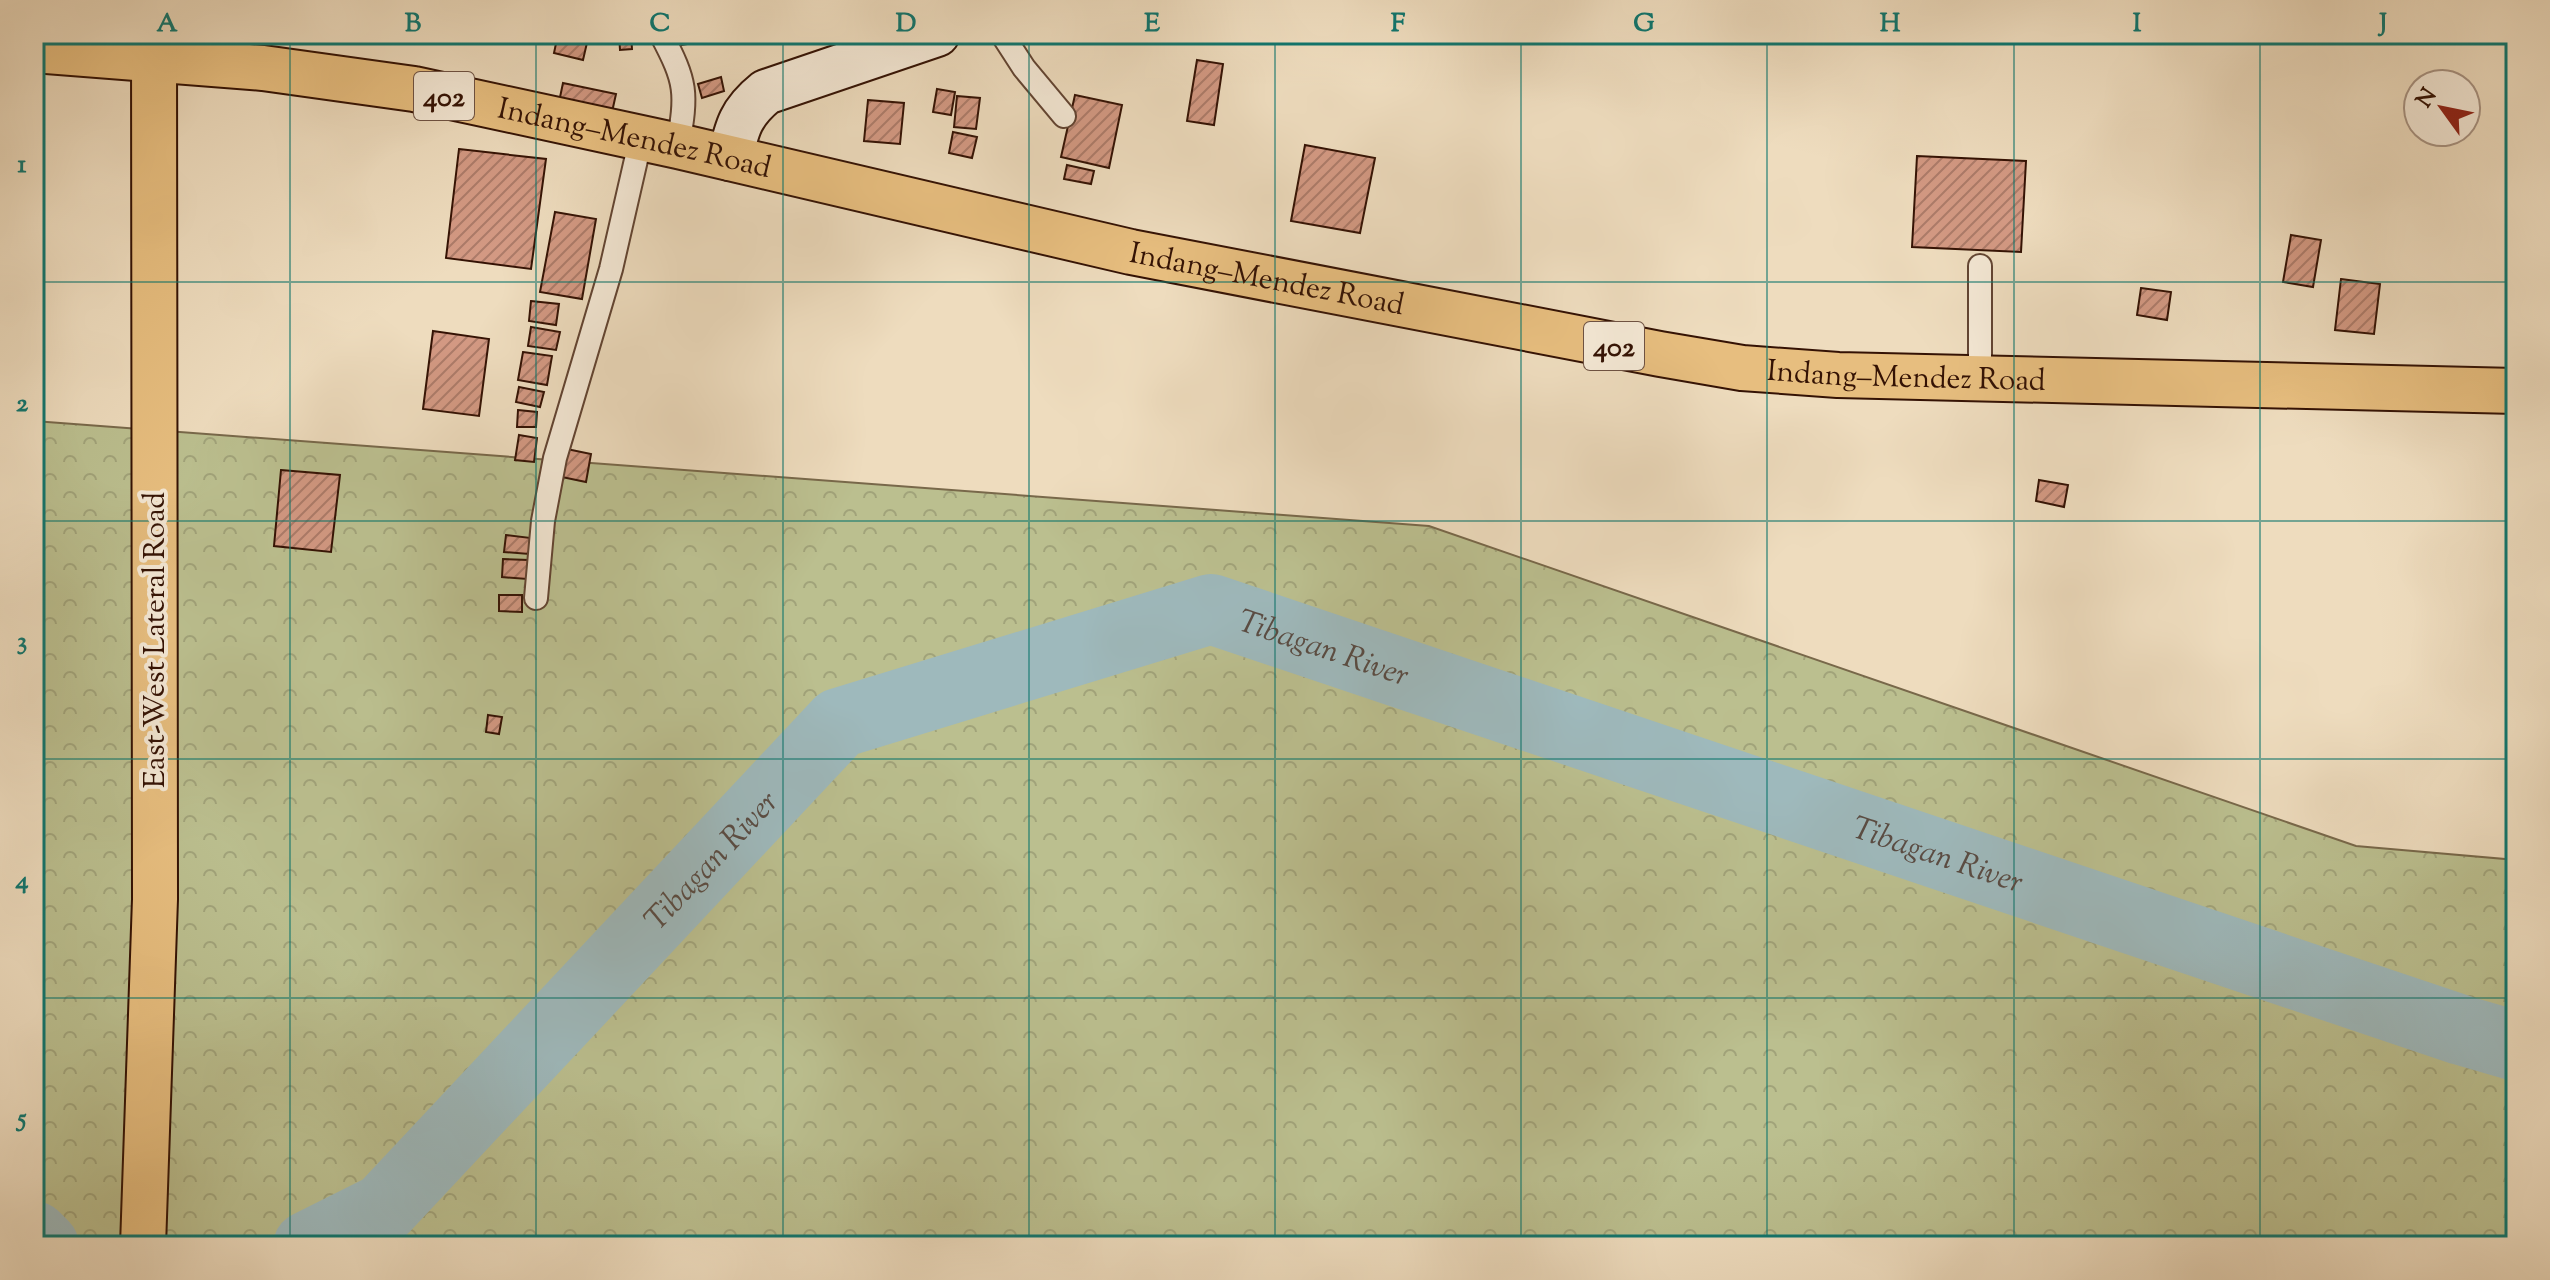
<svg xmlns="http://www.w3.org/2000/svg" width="2550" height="1280" font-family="'Sorts Mill Goudy',serif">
  <defs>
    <pattern id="forest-crowns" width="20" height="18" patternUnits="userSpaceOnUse" patternTransform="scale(2)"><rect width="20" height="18" fill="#bbbf8f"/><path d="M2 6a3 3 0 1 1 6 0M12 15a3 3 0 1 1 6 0" fill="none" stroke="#a1a37a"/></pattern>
    <pattern id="building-hatch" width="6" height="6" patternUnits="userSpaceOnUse" patternTransform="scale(2)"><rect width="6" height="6" fill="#d39983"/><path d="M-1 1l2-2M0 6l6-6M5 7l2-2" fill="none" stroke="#ac7b69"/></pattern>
  </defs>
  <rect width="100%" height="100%" fill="#eedcbe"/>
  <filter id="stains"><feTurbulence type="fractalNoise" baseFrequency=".0025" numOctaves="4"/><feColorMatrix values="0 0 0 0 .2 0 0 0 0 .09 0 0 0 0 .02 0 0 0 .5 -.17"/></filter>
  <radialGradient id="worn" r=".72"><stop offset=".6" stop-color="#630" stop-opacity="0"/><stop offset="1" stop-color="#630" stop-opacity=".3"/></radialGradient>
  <path fill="url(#forest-crowns)" stroke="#78684a" stroke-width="2" d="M 34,421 L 1429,526 L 2356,846 L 2516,860 L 2516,1246 L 34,1246 Z"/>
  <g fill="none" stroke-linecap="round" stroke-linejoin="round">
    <g stroke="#9eb9bc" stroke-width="70">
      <path d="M 34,1236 L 44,1246"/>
      <path id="s1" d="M 308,1246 L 384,1208 L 839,723 L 1211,609 L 2461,1030 L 2516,1046"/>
    </g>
  </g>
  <g fill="url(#building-hatch)" stroke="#341204" stroke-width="2">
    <path d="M 558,34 L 589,34 L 583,60 L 554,53 Z"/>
    <path d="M 619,34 L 631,34 L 632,49 L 620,50 Z"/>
    <path d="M 672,34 L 694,34 L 695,43 L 673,46 Z"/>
    <path d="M 1197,60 L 1223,64 L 1214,125 L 1187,121 Z"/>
    <path d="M 721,77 L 724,91 L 702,98 L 698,84 Z"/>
    <path d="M 563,83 L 616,94 L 612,112 L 559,102 Z"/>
    <path d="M 937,89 L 955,92 L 951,115 L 933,112 Z"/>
    <path d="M 1075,95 L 1122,105 L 1109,168 L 1061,157 Z"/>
    <path d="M 957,96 L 980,98 L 976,129 L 954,127 Z"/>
    <path d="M 868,100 L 904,103 L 900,144 L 864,141 Z"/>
    <path d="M 953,132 L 977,137 L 972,158 L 949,153 Z"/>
    <path d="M 1305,145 L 1375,158 L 1360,233 L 1291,221 Z"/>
    <path d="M 459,149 L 546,159 L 531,269 L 446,258 Z"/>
    <path d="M 1917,156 L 2026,161 L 2021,252 L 1912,247 Z"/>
    <path d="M 1067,165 L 1094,171 L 1091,184 L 1064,179 Z"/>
    <path d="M 555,212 L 596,219 L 582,299 L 540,292 Z"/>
    <path d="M 2291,235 L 2321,240 L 2313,287 L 2283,282 Z"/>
    <path d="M 2341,279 L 2380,284 L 2374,334 L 2335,330 Z"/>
    <path d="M 2141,288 L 2171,292 L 2167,320 L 2137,315 Z"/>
    <path d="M 531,301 L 559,304 L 556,325 L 529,321 Z"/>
    <path d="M 531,327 L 560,332 L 556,350 L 528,346 Z"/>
    <path d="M 433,331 L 489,339 L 479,416 L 423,409 Z"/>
    <path d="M 523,352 L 552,356 L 547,385 L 518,380 Z"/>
    <path d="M 519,387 L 544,392 L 540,407 L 516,402 Z"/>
    <path d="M 518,410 L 537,412 L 536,427 L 517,427 Z"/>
    <path d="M 519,435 L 537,438 L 534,462 L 515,460 Z"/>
    <path d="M 562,448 L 591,454 L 586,482 L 557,476 Z"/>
    <path d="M 281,470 L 340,475 L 331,552 L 274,546 Z"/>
    <path d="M 2039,480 L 2068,485 L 2064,507 L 2036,501 Z"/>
    <path d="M 506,535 L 531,538 L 529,554 L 504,552 Z"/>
    <path d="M 503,559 L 528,560 L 527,579 L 502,577 Z"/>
    <path d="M 499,595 L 522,595 L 522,612 L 499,611 Z"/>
    <path d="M 488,715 L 502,717 L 499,734 L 486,732 Z"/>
  </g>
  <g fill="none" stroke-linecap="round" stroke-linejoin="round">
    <g stroke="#624432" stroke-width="26">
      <g id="lane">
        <path d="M 661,34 C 687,83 687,92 678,146"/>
        <path d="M 1002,34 L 1024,68 L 1064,116"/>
        <path d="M 1980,379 L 1980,266"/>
        <path d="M 536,598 L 543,521 L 555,458 L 611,269 L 641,138"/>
      </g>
    </g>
    <g stroke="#341204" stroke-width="48">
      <path id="secondary" d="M 730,158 C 737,127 741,112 766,92 L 937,34"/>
    </g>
    <g stroke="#341204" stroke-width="48">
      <g id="primary">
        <path id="s2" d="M 34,50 L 263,68 L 414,89 L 678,146 L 1131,252 L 1660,354 L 1742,368 L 1838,375 L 2516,391"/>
        <path d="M 143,1246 L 155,899 L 154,34"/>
      </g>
    </g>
    <use href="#lane" stroke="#f4e8d5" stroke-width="22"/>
    <use href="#secondary" stroke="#f4e8d5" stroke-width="44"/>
    <use href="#primary" stroke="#e7be7f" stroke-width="44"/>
  </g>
  <path fill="none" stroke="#0f766e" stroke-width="2" stroke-opacity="0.55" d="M 290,34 L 290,1246M 536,34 L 536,1246M 783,34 L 783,1246M 1029,34 L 1029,1246M 1275,34 L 1275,1246M 1521,34 L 1521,1246M 1767,34 L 1767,1246M 2014,34 L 2014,1246M 2260,34 L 2260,1246M 34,282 L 2516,282M 34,521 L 2516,521M 34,759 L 2516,759M 34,998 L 2516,998"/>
  <g text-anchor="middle" stroke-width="8" stroke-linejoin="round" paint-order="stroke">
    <g fill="#f4e8d5" stroke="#6e5243" stroke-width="2">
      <rect x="414" y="72" width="60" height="48" rx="6"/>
      <rect x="1584" y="322" width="60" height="48" rx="6"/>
    </g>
    <g font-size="28" font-weight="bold" fill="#341204">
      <text x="444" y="106">402</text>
      <text x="1614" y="356">402</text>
    </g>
    <g font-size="30" fill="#341204" stroke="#f4e8d5">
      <text dy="10" stroke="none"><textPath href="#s2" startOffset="608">Indang–Mendez Road</textPath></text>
      <text dy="10" stroke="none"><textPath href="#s2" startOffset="1256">Indang–Mendez Road</textPath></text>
      <text dy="10" stroke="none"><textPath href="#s2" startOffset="1904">Indang–Mendez Road</textPath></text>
      <text transform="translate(154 640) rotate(-90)" y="10">East-West Lateral Road</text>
    </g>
    <g font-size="32" font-style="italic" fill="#594c44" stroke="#f4e8d5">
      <text dy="11" stroke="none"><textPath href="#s1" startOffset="1258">Tibagan River</textPath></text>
      <text dy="11" stroke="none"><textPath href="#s1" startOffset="1906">Tibagan River</textPath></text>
      <text dy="11" stroke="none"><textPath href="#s1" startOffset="562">Tibagan River</textPath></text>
    </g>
  </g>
  <rect width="2550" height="1280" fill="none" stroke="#eedcbe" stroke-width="88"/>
  <g transform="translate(2442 108) rotate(303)"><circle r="38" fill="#f4e8d5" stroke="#a79281" stroke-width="2"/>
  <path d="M0-6L14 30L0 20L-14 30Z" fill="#8f2418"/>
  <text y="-12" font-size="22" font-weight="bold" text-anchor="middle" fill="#341204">N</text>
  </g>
  <rect x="44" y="44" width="2462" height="1192" fill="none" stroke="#0f766e" stroke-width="3"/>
  <g font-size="26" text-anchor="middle" font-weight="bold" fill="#0f766e">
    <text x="167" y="31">A</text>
    <text x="413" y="31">B</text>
    <text x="660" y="31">C</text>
    <text x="906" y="31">D</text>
    <text x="1152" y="31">E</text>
    <text x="1398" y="31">F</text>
    <text x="1644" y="31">G</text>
    <text x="1890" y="31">H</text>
    <text x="2137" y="31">I</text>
    <text x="2383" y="31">J</text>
    <text x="22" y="172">1</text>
    <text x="22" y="411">2</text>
    <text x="22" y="649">3</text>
    <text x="22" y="888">4</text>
    <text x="22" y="1126">5</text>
  </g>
  <rect width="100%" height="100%" filter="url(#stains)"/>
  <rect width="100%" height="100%" fill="url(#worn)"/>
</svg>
